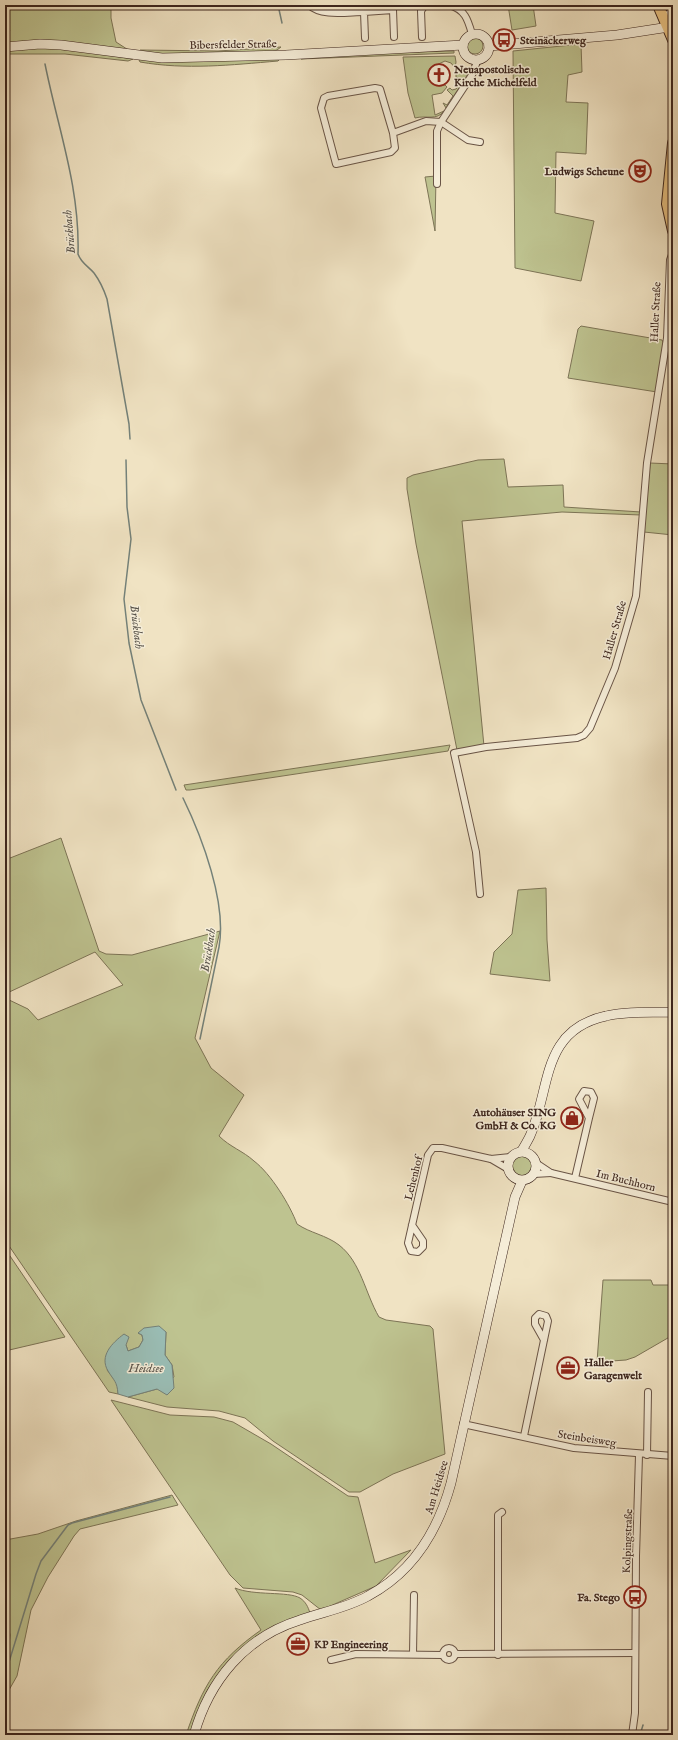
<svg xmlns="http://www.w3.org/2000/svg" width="678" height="1740" font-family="'IM FELL English',serif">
  <rect width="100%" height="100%" fill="#f0e3c3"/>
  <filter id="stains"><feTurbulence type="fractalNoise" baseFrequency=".005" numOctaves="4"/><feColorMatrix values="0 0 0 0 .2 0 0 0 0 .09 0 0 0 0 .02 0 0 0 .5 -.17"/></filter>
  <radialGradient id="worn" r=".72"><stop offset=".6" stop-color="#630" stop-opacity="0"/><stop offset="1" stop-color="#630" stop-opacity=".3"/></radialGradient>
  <g fill="#bec390" stroke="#7d7456">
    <path d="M 5,5 L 111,5 L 111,18 L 116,42 L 130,51 L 5,44 L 5,32 L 10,31 L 5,24 Z"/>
    <path d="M 508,5 L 533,5 L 536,26 L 512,30 Z"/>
    <circle cx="475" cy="46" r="8"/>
    <path d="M 581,44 L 582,72 L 568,75 L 566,102 L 588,103 L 586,154 L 556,152 L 555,213 L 594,221 L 581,281 L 515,268 L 513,51 Z"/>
    <path d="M 57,47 L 133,59 L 128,61 L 65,54 L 5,54 L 5,49 Z"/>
    <path d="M 281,47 L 277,50 L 271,52 L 178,56 L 142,52 L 140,50 L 218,51 Z"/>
    <path d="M 454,51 L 454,53 L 301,59 L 378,53 Z"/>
    <path d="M 455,56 L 456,62 L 455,68 L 451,63 L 445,61 L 430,68 L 429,77 L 431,76 L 433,82 L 439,86 L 445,85 L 447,87 L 442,93 L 432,95 L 435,115 L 444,111 C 437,121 426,115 415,118 L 408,93 L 403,57 Z"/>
    <path d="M 138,58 L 280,59 L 278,61 C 231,65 186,70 140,62 Z"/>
    <path d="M 461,68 L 469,68 L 468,74 L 446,108 L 443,103 L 447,105 L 453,96 L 447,90 L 450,88 L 452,90 L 456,89 L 460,84 L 459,78 L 456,77 L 456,74 Z"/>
    <path d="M 436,176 L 435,231 L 425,177 Z"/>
    <path d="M 581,326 L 662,340 L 665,346 L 657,392 L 568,378 L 578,329 Z"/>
    <path d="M 671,327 L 673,327 L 673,347 L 669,346 Z"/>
    <path d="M 504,459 L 508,487 L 563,485 L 564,507 L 641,512 L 641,515 L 562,512 L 462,521 L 484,746 L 457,750 L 416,544 L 407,489 L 407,478 L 413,475 L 478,460 Z"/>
    <path d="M 650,463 L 673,464 L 673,535 L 644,532 Z"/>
    <path d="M 450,745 L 448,751 L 190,790 L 186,790 L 184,785 Z"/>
    <path d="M 61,838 L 99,951 L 106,954 L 132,955 L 220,931 L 195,1038 L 211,1068 L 244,1095 L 219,1136 C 230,1147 243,1151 254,1161 C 271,1174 290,1205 297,1224 C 310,1233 326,1235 339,1245 C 361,1262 365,1293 379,1317 L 386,1320 L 430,1326 L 433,1329 L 445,1454 L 393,1474 L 360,1492 L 349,1492 L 273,1441 L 245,1418 L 219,1411 L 167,1407 L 128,1397 L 157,1389 L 174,1377 L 172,1365 L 165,1355 L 166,1332 L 138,1333 L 142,1335 L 143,1340 L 139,1347 L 128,1351 L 126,1345 L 107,1370 L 118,1383 L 118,1394 L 109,1392 L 5,1240 L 5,998 L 28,1009 L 38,1020 L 123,985 L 95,952 L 5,994 L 5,860 Z"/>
    <path d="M 546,888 L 547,940 L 550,981 L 490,974 L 494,952 L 512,934 L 518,890 Z"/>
    <circle cx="522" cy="1166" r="10"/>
    <path d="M 5,1250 L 10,1256 L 65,1337 L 5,1351 Z"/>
    <path d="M 603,1280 L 651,1280 L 653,1285 L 673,1285 L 673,1335 L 635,1357 L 626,1360 L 597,1362 Z"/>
    <path d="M 111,1400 L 170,1415 L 214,1417 L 233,1422 L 271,1444 L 348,1496 L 358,1497 L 375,1563 L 411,1550 L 376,1586 L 321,1610 L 302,1595 L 293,1592 L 243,1588 L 230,1575 Z"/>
    <path d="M 172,1495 L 178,1505 L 80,1529 L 74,1536 L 48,1577 L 31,1610 L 17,1676 L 5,1697 L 5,1660 L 8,1654 L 10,1635 L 5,1608 L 5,1540 L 38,1534 L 76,1521 Z"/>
    <path d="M 235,1588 C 254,1596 288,1591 300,1598 C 306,1602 308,1607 310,1613 L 291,1619 L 222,1670 L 208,1689 L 200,1706 L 191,1735 L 186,1735 C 203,1685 217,1661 261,1630 Z"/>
  </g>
  <path fill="#9abeb6" stroke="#748179" d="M 159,1326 L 166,1332 L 165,1355 L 172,1365 L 174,1388 L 167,1395 L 157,1389 L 128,1397 L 118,1394 C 117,1381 114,1381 108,1371 C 99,1356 112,1343 124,1334 L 129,1337 L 126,1345 L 128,1351 L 139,1347 L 143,1340 L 142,1335 L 138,1333 L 144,1328 Z"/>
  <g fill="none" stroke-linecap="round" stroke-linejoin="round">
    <g stroke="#748179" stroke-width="1.5">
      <path d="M 278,5 L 282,23"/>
      <path d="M 45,64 C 58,129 80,187 78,254 C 81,263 88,266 94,273 C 100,281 104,290 107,299 L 129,424 L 130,439"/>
      <path d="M 126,460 L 127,507 L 131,539 L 124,599 L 129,643 L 141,700 L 176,790"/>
      <path d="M 183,798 C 202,837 227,903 219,947 L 200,1039"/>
      <path d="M 5,1669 L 9,1662 L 36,1574 L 41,1561 L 68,1525 L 72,1523 L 170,1497"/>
      <path d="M 640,1735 L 643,1725"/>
    </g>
    <g stroke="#695446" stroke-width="8">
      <g id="street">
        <path d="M 309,5 C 321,17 348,12 364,12 L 364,5"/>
        <path d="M 449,5 C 465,9 468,20 472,34"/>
        <path d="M 664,18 L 673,9"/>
        <path d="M 422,37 L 421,11 L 425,5"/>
        <path d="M 365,38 L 364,12 L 393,10 L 394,37"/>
        <path d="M 393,133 L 380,89 L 375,88 L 328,96 L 324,98 L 321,108 L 336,164 L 391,152 L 395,148 L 393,133 L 426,121 L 441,122 L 472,75 L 478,59"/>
        <path d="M 437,184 L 437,131 L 441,122 L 468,140 L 480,142"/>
        <path d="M 480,894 L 476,852 L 454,753 L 486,747 L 577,738 L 584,735 L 590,728 L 615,668 L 636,596 L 647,463 L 667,338 L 670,260 L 673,252"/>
        <path d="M 491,1159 L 508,1169"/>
        <path d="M 536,1163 L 551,1173 L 673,1202"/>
        <path d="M 534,1174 L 551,1173"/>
        <path d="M 575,1178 L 589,1118 L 579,1099 L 584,1091 L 591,1092 L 594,1098 L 589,1118"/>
        <path d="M 412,1225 L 423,1241 L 423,1247 L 418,1252 L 411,1251 L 408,1243 L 428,1155 L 433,1148 L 442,1148 L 491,1159 L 511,1157"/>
        <path d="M 463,1424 L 574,1448 L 673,1456"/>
        <path d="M 524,1436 L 548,1321 L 546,1316 L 539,1314 L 535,1318 L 535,1324 L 544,1340"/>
        <path d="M 647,1455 L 648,1392"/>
        <circle cx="449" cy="1654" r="6"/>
        <path d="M 413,1654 L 414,1595"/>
        <path d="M 456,1654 L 635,1653"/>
        <path d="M 498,1655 L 498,1515 L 502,1512"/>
        <path d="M 331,1660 L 356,1654 L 443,1655"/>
        <path d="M 632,1735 L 635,1713 L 636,1556 L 639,1455"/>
      </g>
    </g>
    <g stroke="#3c251d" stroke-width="10">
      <g id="secondary">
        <circle cx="476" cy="47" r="13"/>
        <path d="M 489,46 L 617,35 L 669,27"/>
        <path d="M 5,47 L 40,44 L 61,45 L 162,58 L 286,55 L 463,45"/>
        <path d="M 521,1152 C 524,1147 527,1142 530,1136 C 551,1090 540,1030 606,1016 C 627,1011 651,1013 673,1012"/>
        <circle cx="522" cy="1166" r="14"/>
        <path d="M 194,1735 C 209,1681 245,1637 300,1620 C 322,1612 347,1608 368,1596 C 413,1572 438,1531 451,1483 L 515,1197 L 522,1181"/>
      </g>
    </g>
    <g stroke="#3c251d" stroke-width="12">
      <g id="primary">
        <path d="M 658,5 L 673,40"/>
        <path d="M 673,143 L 667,204 L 673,231"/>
      </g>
    </g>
    <use href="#street" stroke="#f5edd8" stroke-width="6"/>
    <use href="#secondary" stroke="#f5edd8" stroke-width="9"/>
    <use href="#primary" stroke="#e8c282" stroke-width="10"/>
  </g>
  <defs>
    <g id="bus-ring" transform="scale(1.15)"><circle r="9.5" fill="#f5edd8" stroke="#8f2418" stroke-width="1.5"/><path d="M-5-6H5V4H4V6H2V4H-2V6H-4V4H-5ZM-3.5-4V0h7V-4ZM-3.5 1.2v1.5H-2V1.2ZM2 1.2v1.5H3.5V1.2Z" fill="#8f2418"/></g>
    <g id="church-ring" transform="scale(1.15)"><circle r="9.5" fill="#f5edd8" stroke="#8f2418" stroke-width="1.5"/><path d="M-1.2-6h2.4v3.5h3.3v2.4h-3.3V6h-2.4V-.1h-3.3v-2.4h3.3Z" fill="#8f2418"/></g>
    <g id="theatre-ring" transform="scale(1.15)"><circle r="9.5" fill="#f5edd8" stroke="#8f2418" stroke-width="1.5"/><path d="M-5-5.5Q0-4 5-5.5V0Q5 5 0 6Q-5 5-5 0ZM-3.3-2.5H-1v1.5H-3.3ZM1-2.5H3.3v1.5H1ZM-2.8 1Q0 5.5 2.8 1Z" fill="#8f2418"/></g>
    <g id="shop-ring" transform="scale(1.15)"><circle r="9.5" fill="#f5edd8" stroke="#8f2418" stroke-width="1.5"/><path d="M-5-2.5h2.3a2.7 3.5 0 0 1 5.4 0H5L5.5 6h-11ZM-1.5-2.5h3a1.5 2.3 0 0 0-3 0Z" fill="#8f2418"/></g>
    <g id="office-ring" transform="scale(1.15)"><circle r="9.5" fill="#f5edd8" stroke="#8f2418" stroke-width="1.5"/><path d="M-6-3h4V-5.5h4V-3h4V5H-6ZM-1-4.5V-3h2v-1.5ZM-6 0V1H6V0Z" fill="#8f2418"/></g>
  </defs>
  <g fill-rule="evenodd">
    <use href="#bus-ring" x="504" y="40"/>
    <use href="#church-ring" x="439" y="75"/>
    <use href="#theatre-ring" x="640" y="171"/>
    <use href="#shop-ring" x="572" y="1118"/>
    <use href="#office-ring" x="568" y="1368"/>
    <use href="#bus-ring" x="635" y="1597"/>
    <use href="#office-ring" x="298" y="1644"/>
  </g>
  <g text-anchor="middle" stroke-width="3" stroke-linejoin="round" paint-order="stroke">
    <g font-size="11" font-weight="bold" fill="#3c251d" stroke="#f5edd8" text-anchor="start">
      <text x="520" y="44">Steinäckerweg</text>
      <text x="454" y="73">Neuapostolische<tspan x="454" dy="13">Kirche Michelfeld</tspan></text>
      <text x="624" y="175" text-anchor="end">Ludwigs Scheune</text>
      <text x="556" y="1116" text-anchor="end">Autohäuser SING<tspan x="556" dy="13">GmbH &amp; Co. KG</tspan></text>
      <text x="584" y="1366">Haller<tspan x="584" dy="13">Garagenwelt</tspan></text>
      <text x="620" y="1601" text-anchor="end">Fa. Stego</text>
      <text x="314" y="1648">KP Engineering</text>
    </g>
    <g font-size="11" fill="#3c251d" stroke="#f5edd8">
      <text transform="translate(233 44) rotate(-1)" y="4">Bibersfelder Straße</text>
      <text transform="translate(655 312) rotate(-87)" y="4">Haller Straße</text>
      <text transform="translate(614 630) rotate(-74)" y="4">Haller Straße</text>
      <text transform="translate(413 1178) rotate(-76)" y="4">Lehenhof</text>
      <text transform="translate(626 1180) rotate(14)" y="4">Im Buchhorn</text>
      <text transform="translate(587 1438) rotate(9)" y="4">Steinbeisweg</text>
      <text transform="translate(436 1487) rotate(-73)" y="4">Am Heidsee</text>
      <text transform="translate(627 1541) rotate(-88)" y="4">Kolpingstraße</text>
    </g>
    <g font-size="12" font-style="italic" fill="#58534b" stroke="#f5edd8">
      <text transform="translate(69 232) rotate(-95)" y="4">Brückbach</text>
      <text transform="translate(137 627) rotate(83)" y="4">Brückbach</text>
      <text transform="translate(208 950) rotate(-81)" y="4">Brückbach</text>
      <text x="146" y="1372">Heidsee</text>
    </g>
  </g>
  <rect width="678" height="1740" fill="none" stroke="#f0e3c3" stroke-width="20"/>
  <rect x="6" y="6" width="666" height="1728" fill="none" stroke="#3c251d" stroke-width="2"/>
  <rect x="10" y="10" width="658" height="1720" fill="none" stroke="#3c251d"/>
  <rect width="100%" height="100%" filter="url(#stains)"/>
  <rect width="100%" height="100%" fill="url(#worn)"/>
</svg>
